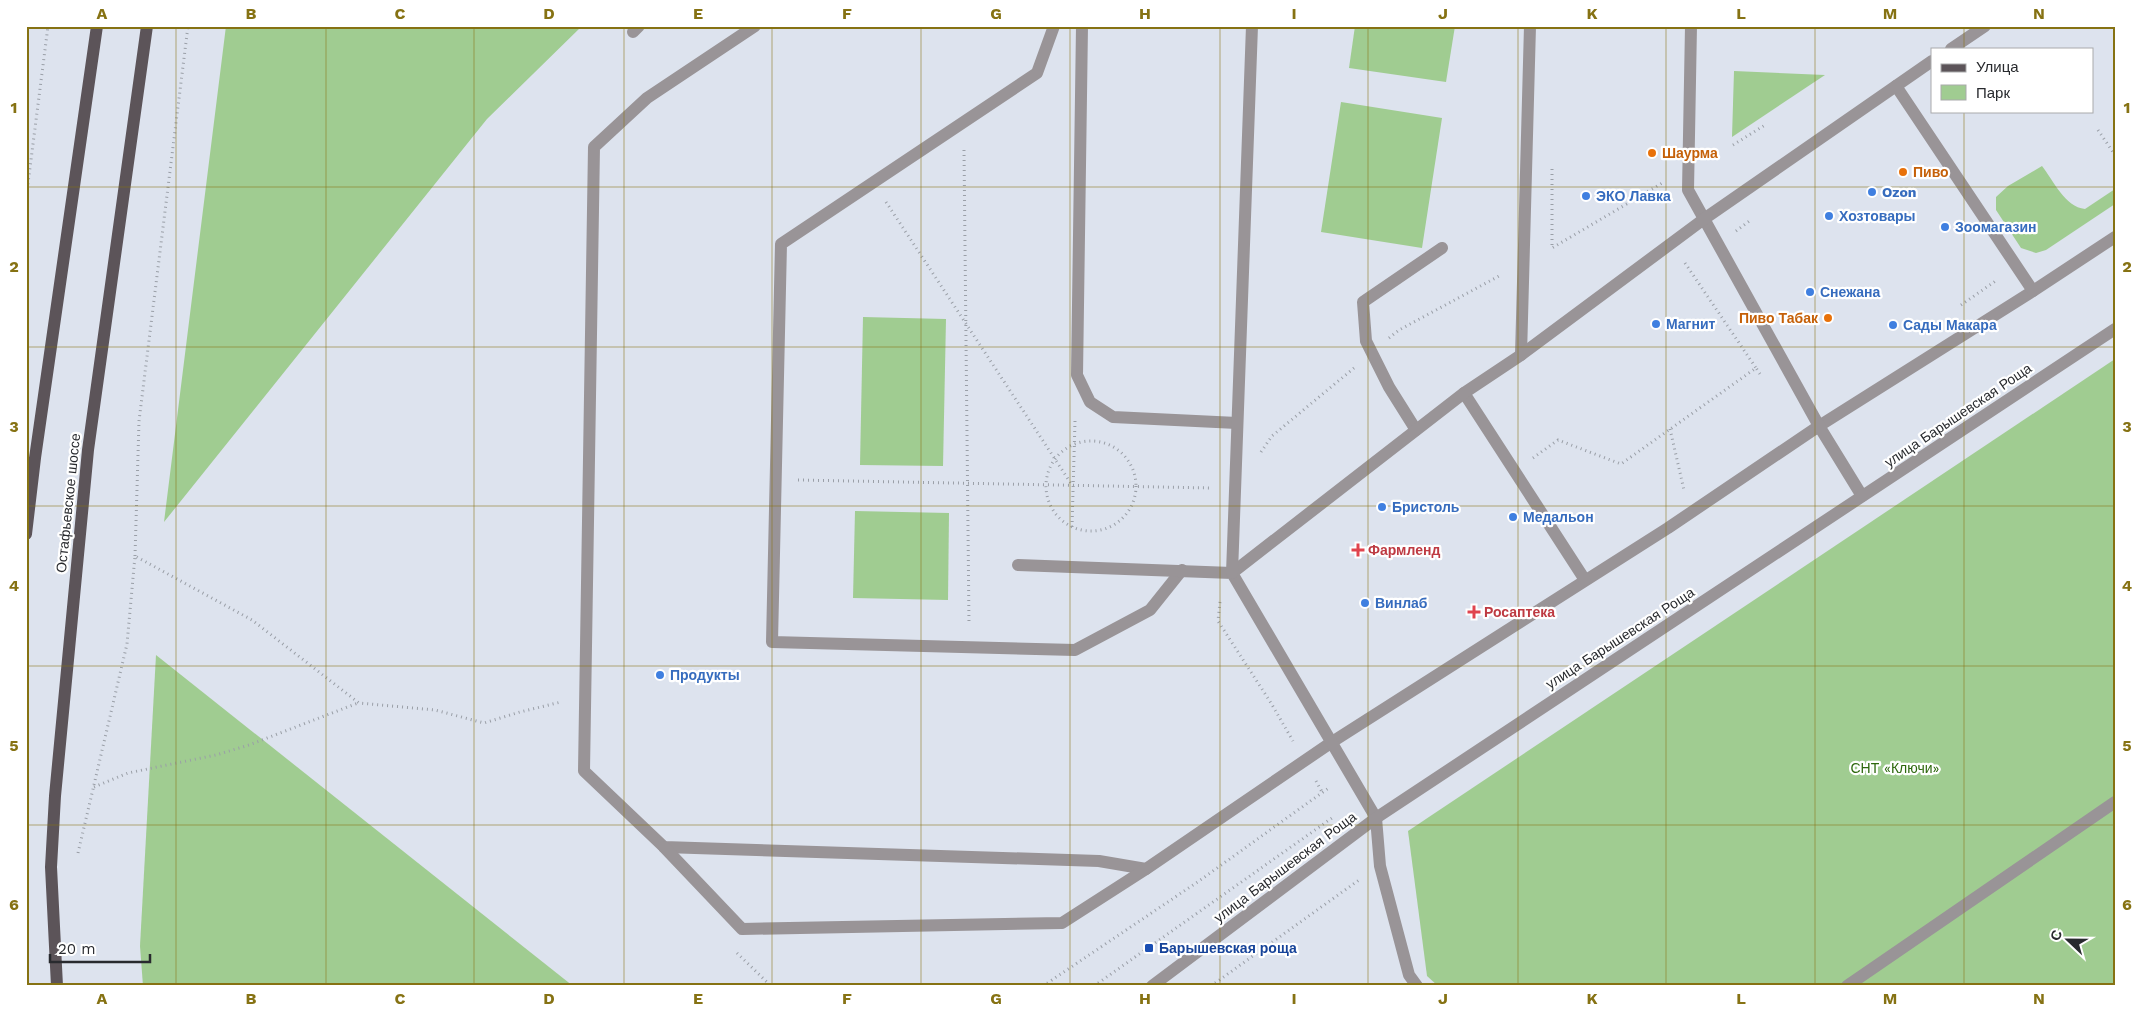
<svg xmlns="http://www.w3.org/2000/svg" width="2141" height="1012" font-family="'Work Sans',sans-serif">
  <rect width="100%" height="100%" fill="#dde3ee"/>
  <g fill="#a0cc91">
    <path d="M 226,26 L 582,26 L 487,119 L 164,522 Z"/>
    <path d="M 1355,26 L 1455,26 L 1446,82 L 1349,68 Z"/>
    <path d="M 1734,71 L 1825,75 L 1732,137 Z"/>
    <path d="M 1341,102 L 1442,118 L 1422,248 L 1321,232 Z"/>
    <path d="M 2042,166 C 2053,180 2065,207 2085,209 L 2115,189 L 2115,204 L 2046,250 L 2036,253 L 2021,248 L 1996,210 L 1996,197 L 2008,186 Z"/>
    <path d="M 863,317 L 946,319 L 943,466 L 860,465 Z"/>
    <path d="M 2115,359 L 2115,986 L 1438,986 L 1427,976 L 1408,831 Z"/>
    <path d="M 855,511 L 949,513 L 948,600 L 853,598 Z"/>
    <path d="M 156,655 L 573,986 L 143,986 L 140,946 Z"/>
  </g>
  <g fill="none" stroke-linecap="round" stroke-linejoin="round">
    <g stroke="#9a9fa7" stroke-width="3" stroke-dasharray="1 4" stroke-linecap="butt">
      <path d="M 2098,130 L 2115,155"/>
      <path d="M 1733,145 L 1765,125"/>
      <path d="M 964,150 L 969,624"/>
      <path d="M 1552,169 L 1552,248 L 1664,182"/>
      <path d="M 26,199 L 48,26"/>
      <path d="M 886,202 L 1072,485"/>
      <path d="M 1736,231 L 1752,219"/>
      <path d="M 1685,263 L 1756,368"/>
      <path d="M 1961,305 L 1997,280"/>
      <path d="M 1389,338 L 1399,330 L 1499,276"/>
      <path d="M 1670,429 L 1684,490"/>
      <circle cx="1091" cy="486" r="45"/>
      <path d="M 1261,452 L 1272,436 L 1354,368"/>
      <path d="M 1533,458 L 1558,440 L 1621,464 L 1756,368 L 1760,374"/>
      <path d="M 798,480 L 1212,488"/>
      <path d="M 1072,527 L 1075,421"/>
      <path d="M 135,556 L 139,421 L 188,26"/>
      <path d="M 1220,602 L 1218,621 L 1271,703 L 1293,741"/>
      <path d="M 1316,781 L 1322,792"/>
      <path d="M 94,787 L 128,773 L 216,755 L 249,745 L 358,703"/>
      <path d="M 78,853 L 127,644 L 135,556 L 252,620 L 359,703 L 435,710 L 484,723 L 520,712 L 561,702"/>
      <path d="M 737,953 L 771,986"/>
      <path d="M 1043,986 L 1199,881 L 1330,787"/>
      <path d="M 1094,986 L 1332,818"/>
      <path d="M 1211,986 L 1359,880"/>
    </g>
    <g stroke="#999497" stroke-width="12">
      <path d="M 755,26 L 647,98 L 594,147 L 584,771 L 664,847 L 1099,861 L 1146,869 L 1332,742 L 1668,528 L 1819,426 L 2033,291"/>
      <path d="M 1054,26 L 1037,73 L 781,244 L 772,642 L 1075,650 L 1150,610 L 1182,570"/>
      <path d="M 1082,26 L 1077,375 L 1090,402 L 1113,417 L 1237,423"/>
      <path d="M 1691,26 L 1688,190 L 1819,426 L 1862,496"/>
      <path d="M 633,32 L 639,26"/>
      <path d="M 1951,49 L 1985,26"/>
      <path d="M 1896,86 L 2033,291 L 2115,237"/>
      <path d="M 1521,355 L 1530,26"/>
      <path d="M 1464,393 L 1585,580"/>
      <path d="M 1416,430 L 1389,387 L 1366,341 L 1363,302 L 1442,248"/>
      <path d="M 1018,565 L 1232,573 L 1376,818 L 1380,866 L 1409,975 L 1417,986"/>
      <path d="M 1232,573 L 1464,393 L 1521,355 L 1704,219 L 1932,61"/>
      <path d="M 1232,573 L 1252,26"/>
      <path d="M 664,847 L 742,929 L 1062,923 L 1146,869"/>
      <path d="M 1152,986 L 1376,818 L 2115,329"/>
      <path d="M 1847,986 L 2115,802"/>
    </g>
    <g stroke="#5c5459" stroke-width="12">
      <path d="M 26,534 L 35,458 L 97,26"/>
      <path d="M 57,986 L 51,867 L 55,796 L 88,450 L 147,26"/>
    </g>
  </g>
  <path fill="none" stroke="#867213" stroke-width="1" stroke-opacity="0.55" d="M 176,26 L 176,986M 326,26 L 326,986M 474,26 L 474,986M 624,26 L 624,986M 772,26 L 772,986M 921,26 L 921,986M 1070,26 L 1070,986M 1220,26 L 1220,986M 1368,26 L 1368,986M 1518,26 L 1518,986M 1666,26 L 1666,986M 1815,26 L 1815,986M 1964,26 L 1964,49M 1964,111 L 1964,986M 26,187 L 2115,187M 26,347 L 2115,347M 26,506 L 2115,506M 26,666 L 2115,666M 26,825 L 2115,825"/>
  <g fill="#e8710a" stroke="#fff" stroke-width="2">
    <circle cx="1652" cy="153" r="5"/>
    <circle cx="1903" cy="172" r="5"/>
    <circle cx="1828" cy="318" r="5"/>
  </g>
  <g fill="#3f7fe0" stroke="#fff" stroke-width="2">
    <circle cx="1872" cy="192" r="5"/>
    <circle cx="1586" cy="196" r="5"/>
    <circle cx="1829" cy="216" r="5"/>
    <circle cx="1945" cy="227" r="5"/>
    <circle cx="1810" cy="292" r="5"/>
    <circle cx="1656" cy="324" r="5"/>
    <circle cx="1893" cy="325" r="5"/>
    <circle cx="1382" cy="507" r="5"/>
    <circle cx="1513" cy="517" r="5"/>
    <circle cx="1365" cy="603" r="5"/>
    <circle cx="660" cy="675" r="5"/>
  </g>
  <g fill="#e0444e" stroke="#fff" stroke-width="2">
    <path d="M1355.5 542.5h5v5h5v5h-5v5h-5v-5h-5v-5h5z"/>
    <path d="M1471.5 604.5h5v5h5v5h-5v5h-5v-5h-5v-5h5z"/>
  </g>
  <rect fill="#1a4fb4" stroke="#fff" stroke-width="2" x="1144" y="943" width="10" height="10" rx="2.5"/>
  <g text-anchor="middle" stroke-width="4.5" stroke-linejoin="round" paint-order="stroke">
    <g font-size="14" font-weight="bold" fill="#c56008" stroke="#fff" text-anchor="start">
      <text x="1662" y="158">Шаурма</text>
      <text x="1913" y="177">Пиво</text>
      <text x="1818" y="323" text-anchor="end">Пиво Табак</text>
    </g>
    <g font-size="14" font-weight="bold" fill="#366cbe" stroke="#fff" text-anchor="start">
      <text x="1882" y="197">Ozon</text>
      <text x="1596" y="201">ЭКО Лавка</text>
      <text x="1839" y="221">Хозтовары</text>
      <text x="1955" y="232">Зоомагазин</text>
      <text x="1820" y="297">Снежана</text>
      <text x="1666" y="329">Магнит</text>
      <text x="1903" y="330">Сады Макара</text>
      <text x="1392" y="512">Бристоль</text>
      <text x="1523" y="522">Медальон</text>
      <text x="1375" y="608">Винлаб</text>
      <text x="670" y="680">Продукты</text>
    </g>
    <g font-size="14" fill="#282a2e" stroke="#fff">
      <text transform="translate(1958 415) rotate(-34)" y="5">улица Барышевская Роща</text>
      <text transform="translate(68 503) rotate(-84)" y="5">Остафьевское шоссе</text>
      <text transform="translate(1620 638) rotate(-33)" y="5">улица Барышевская Роща</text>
      <text transform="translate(1285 867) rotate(-37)" y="5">улица Барышевская Роща</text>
    </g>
    <g font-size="14" font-weight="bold" fill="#be3a42" stroke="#fff" text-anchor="start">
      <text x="1368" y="555">Фармленд</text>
      <text x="1484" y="617">Росаптека</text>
    </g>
    <g font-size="14" fill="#2d680d" stroke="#fff">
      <text x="1895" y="773">СНТ «Ключи»</text>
    </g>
    <g font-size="14" font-weight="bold" fill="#164399" stroke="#fff" text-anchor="start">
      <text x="1159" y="953">Барышевская роща</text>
    </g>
  </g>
  <rect width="2141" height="1012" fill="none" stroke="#ffffff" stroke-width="55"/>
  <rect x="1931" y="48" width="162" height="65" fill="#ffffff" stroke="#a9aaab"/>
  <rect x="1941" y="64" width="25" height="8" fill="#5c5459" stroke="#a9aaab"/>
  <text x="1976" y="72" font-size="15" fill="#282a2e">Улица</text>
  <rect x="1941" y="85" width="25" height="15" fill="#a0cc91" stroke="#a9aaab"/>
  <text x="1976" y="98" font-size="15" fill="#282a2e">Парк</text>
  <g transform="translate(2068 940) rotate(292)" stroke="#ffffff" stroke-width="4" paint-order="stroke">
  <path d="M0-4L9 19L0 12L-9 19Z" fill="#282a2e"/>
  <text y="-8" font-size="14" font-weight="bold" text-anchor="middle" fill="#282a2e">С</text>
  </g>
  <path d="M50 954v8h100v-8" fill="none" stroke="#282a2e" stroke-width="2.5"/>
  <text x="58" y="954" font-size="15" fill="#282a2e" stroke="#ffffff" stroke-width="4" paint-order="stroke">20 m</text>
  <rect x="28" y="28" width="2086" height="956" fill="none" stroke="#867213" stroke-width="2"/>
  <g font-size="16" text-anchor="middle" font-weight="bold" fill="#867213">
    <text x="102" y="19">A</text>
    <text x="251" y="19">B</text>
    <text x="400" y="19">C</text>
    <text x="549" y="19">D</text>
    <text x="698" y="19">E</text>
    <text x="847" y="19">F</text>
    <text x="996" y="19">G</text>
    <text x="1145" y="19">H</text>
    <text x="1294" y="19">I</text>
    <text x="1443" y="19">J</text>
    <text x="1592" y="19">K</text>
    <text x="1741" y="19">L</text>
    <text x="1890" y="19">M</text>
    <text x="2039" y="19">N</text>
    <text x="14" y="113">1</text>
    <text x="2127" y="113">1</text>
    <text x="14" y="272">2</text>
    <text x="2127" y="272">2</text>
    <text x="14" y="432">3</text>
    <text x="2127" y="432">3</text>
    <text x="14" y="591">4</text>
    <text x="2127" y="591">4</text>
    <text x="14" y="751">5</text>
    <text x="2127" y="751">5</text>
    <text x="14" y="910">6</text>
    <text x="2127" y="910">6</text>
    <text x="102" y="1004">A</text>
    <text x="251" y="1004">B</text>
    <text x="400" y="1004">C</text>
    <text x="549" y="1004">D</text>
    <text x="698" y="1004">E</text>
    <text x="847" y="1004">F</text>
    <text x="996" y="1004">G</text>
    <text x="1145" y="1004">H</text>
    <text x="1294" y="1004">I</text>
    <text x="1443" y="1004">J</text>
    <text x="1592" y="1004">K</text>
    <text x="1741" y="1004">L</text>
    <text x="1890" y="1004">M</text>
    <text x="2039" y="1004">N</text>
  </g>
</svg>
